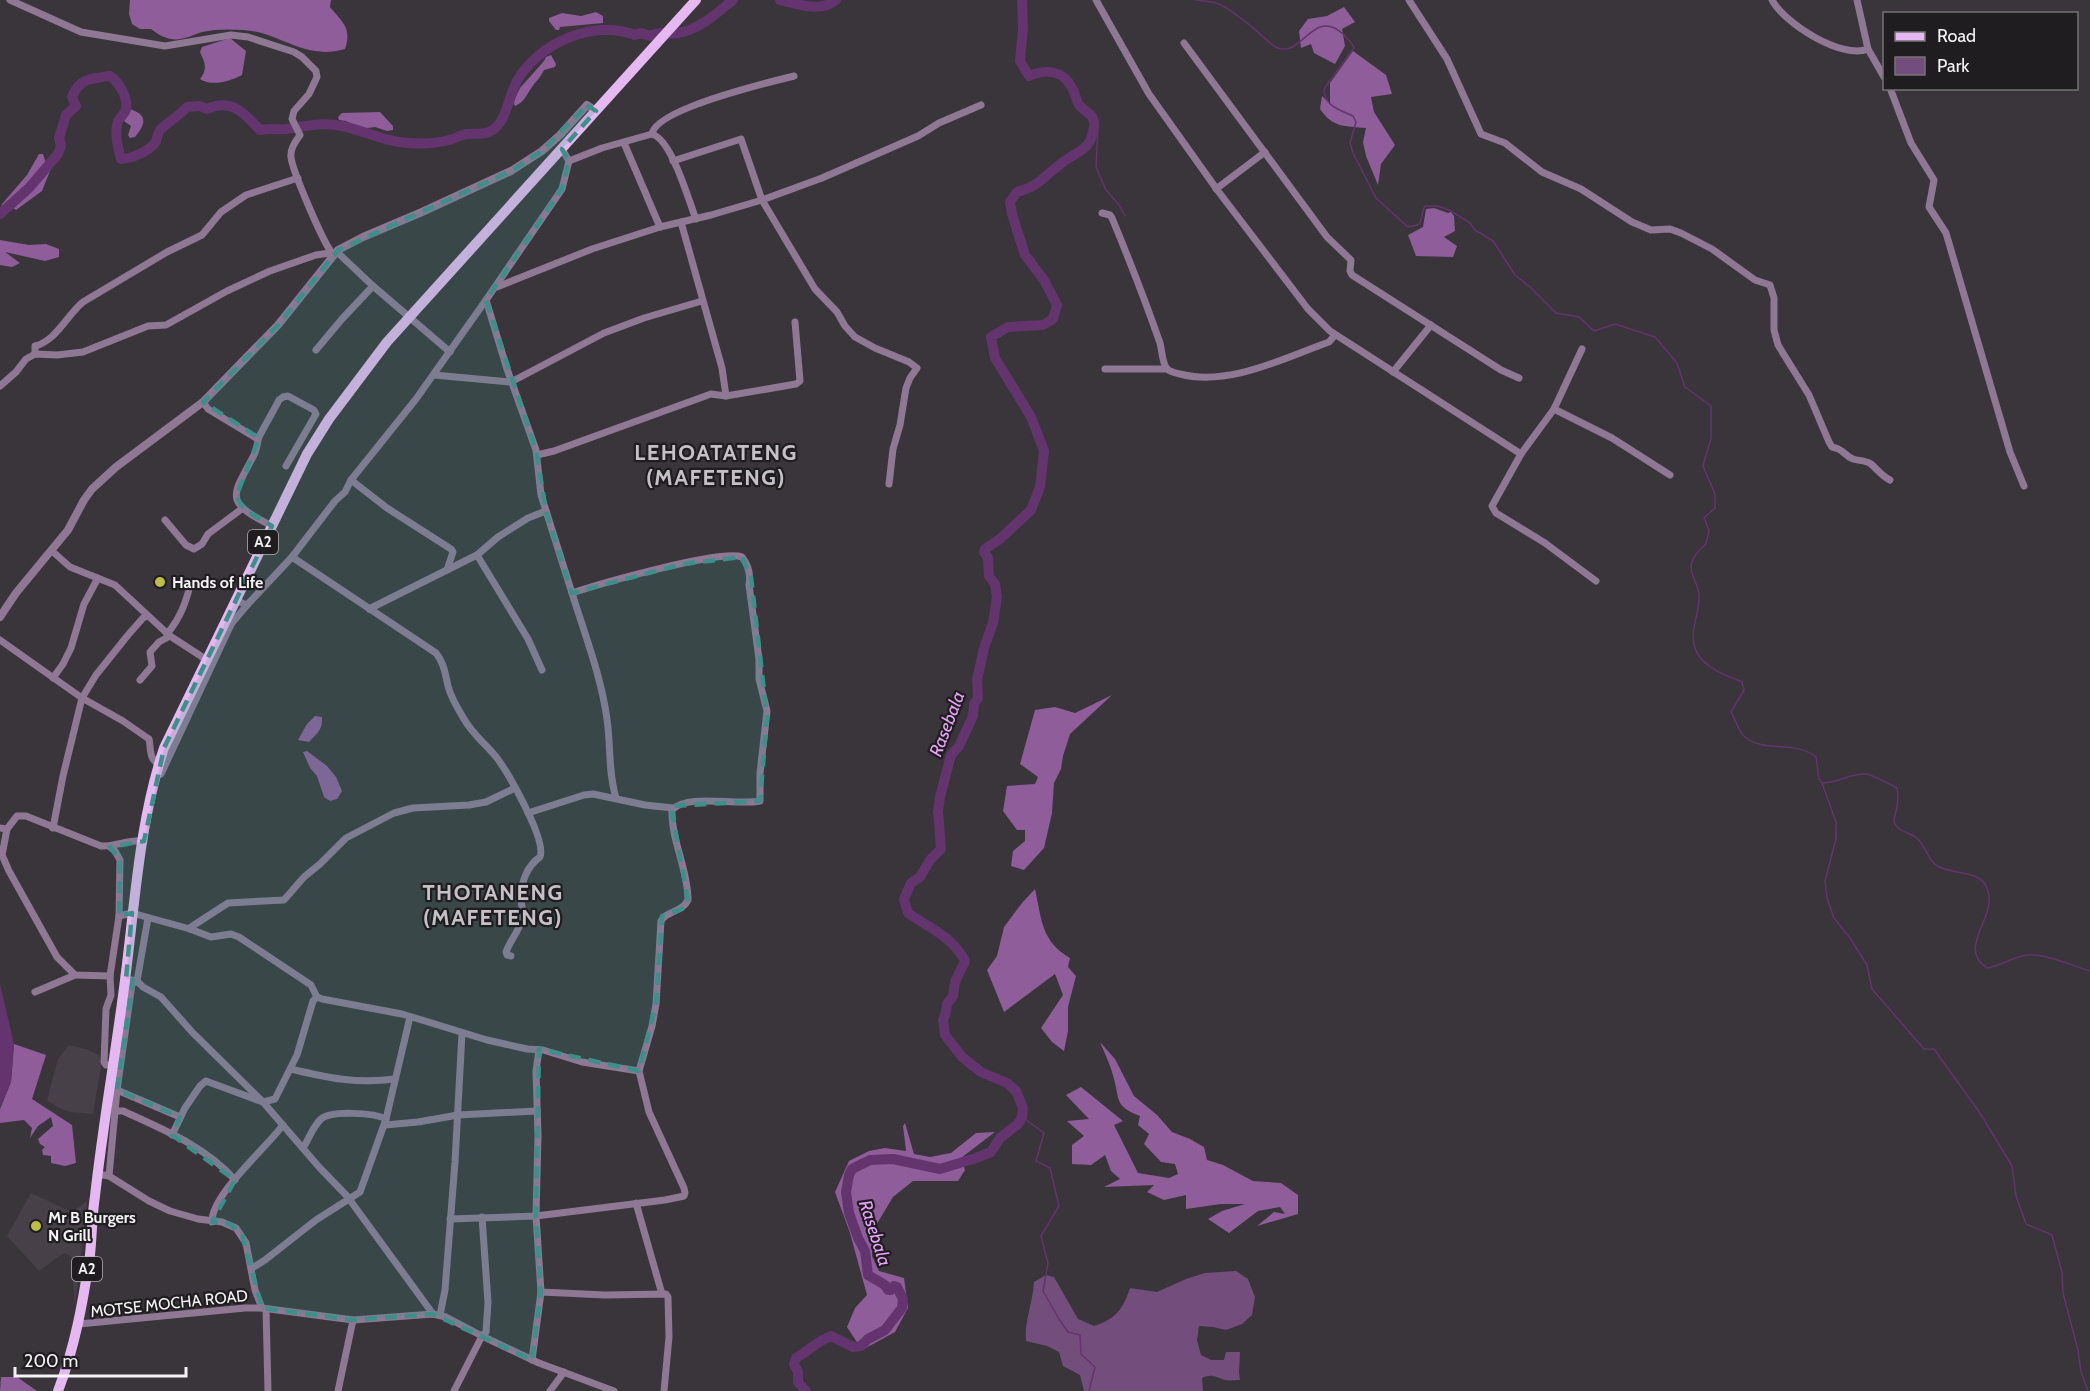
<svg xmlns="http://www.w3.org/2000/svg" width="2090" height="1391" font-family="Cabin,sans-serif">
  <rect width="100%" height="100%" fill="#39353a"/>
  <g fill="#474049">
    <path d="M 69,1045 L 86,1049 L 99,1055 L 101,1066 L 93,1114 L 70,1112 L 57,1107 L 47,1100 L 58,1059 Z"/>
    <path d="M 31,1193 L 72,1212 L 87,1201 L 75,1305 L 71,1256 L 64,1253 L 39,1271 L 7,1236 Z"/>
  </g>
  <path fill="#734e7c" d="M 1236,1271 L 1248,1279 L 1255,1297 L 1252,1315 L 1242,1324 L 1226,1330 L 1213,1327 L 1199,1326 L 1197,1340 L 1201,1355 L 1211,1360 L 1224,1360 L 1226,1352 L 1240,1352 L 1239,1372 L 1240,1380 C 1236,1380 1229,1381 1225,1380 C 1216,1377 1211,1373 1202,1378 L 1203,1391 L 1084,1391 L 1080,1375 L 1063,1366 L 1059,1352 L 1047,1346 L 1026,1341 C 1024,1322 1033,1302 1034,1282 L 1046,1275 L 1054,1277 L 1078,1319 L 1094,1326 C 1116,1319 1123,1309 1130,1288 L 1157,1292 L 1186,1279 L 1205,1273 Z"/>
  <g fill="#8e5d9a">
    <path d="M 130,0 L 331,0 L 330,7 C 343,23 352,28 345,49 C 303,61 281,32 243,30 C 229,29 215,29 202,32 C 193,35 181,41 171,39 C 164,38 156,33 151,29 L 140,29 L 132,24 L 129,14 Z"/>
    <path d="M 1344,7 L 1355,22 L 1342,29 L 1345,46 L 1335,64 L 1314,53 L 1311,44 L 1301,48 L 1299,31 L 1308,19 L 1327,16 Z"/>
    <path d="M 596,12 L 603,16 L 603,23 L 560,27 L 559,30 L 556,30 L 549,21 L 549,18 L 562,13 L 581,16 Z"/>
    <path d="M 230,38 L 246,51 L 242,75 C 230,81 212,87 200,79 C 208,69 205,63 200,52 L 202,47 Z"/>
    <path d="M 1353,51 L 1386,75 L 1392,94 L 1371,97 L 1374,112 L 1395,145 L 1381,164 L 1378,185 L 1366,156 L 1363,142 L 1366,128 C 1345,126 1333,128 1320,109 L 1322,96 L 1330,104 L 1330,83 Z"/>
    <path d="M 551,55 L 556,64 L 555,67 L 544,70 C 540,78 537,80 532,87 C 526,95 525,102 515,106 L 513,102 L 520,88 L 544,61 L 546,57 Z"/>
    <path d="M 130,109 C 148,115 146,124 135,137 L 130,138 L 128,135 L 131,126 L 124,121 Z"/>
    <path d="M 380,112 L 393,126 L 393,130 L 387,131 L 375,127 L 360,129 L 346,121 L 339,120 L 338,117 L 342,113 Z"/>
    <path d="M 39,154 L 43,154 L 46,163 L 52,166 L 42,191 L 16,210 L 13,208 L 12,202 L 0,211 L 2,204 L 27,175 Z"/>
    <path d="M 1434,208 L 1448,213 L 1451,212 L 1454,216 L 1455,231 L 1444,237 L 1457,246 L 1453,257 L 1416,256 L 1408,235 L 1423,227 L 1426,209 Z"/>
    <path d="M 0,240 L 29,245 L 46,244 L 59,249 L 59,257 L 45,261 L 5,252 L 20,263 L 12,267 L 0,265 Z"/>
    <path d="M 1112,695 L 1070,734 L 1063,756 L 1061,769 L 1054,783 L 1052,813 L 1044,848 L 1024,870 L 1011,866 L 1013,851 L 1025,841 L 1025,830 L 1017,830 L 1003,811 L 1007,786 L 1035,784 L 1038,777 L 1020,764 L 1035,710 L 1055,707 L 1075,713 Z"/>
    <path d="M 315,716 L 322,717 C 323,730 317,733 309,742 L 298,740 L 307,724 Z"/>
    <path d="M 307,751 L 327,766 L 336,777 L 342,791 L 337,799 L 330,801 L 324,797 L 317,776 L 310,768 L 303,752 Z"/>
    <path d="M 1035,889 C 1042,920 1041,941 1070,958 L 1068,967 L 1076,976 L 1068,1007 L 1068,1031 L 1064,1051 L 1052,1042 L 1041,1028 L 1063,995 L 1055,974 L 1004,1012 L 987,970 L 997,956 L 1004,927 L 1022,903 Z"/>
    <path d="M 1100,1042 L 1115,1059 L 1134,1096 L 1157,1115 L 1172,1132 L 1190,1139 L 1204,1147 L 1207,1160 L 1223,1165 L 1253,1181 L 1281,1183 L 1298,1195 L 1298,1214 L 1257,1226 L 1274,1212 L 1285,1214 L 1280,1207 L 1258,1211 L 1229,1233 L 1208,1219 L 1222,1211 L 1245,1204 L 1221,1204 L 1186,1209 L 1186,1195 L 1164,1200 L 1147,1192 L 1154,1185 L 1104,1187 L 1120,1179 L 1111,1171 L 1105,1155 L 1091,1165 L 1072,1164 L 1072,1145 L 1084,1136 L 1067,1121 L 1089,1119 L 1066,1095 L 1081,1087 L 1123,1121 L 1114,1125 L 1138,1173 L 1169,1178 L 1178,1174 L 1175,1164 L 1161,1162 L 1144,1144 L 1149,1134 L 1138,1125 L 1140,1116 C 1115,1106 1120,1102 1114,1079 C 1111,1066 1105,1054 1100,1042 Z"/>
    <path d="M 14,1044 L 46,1055 L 32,1099 L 72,1125 L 76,1163 L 65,1166 L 51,1163 L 51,1156 L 43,1155 L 42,1150 L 45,1147 L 40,1144 L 38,1139 L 53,1126 L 51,1117 L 38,1126 L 30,1138 L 32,1128 L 24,1120 L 0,1123 L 0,1109 L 11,1082 Z"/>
    <path d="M 905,1123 L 914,1154 L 930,1157 L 951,1153 L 976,1133 L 995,1132 L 961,1158 L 965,1170 L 958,1181 L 913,1181 L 893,1197 L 875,1227 L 872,1256 L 879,1271 L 904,1278 L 908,1308 L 895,1332 L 862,1350 L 847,1327 L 855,1308 L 867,1295 L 850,1233 L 835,1192 L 849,1161 L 869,1151 L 885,1148 L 906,1151 L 903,1126 Z"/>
    <path d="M 1,1377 L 17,1377 L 37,1391 L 0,1391 Z"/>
  </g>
  <path fill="#63346e" d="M 0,984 L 14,1044 L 11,1082 L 0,1107 Z"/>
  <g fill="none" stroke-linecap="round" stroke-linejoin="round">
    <g stroke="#63346e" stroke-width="1.5">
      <path d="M 1196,0 C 1203,1 1212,1 1219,4 C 1234,11 1247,23 1260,34 C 1265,38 1272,46 1278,48 C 1302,57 1314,7 1343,34 C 1347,39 1352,42 1354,48 L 1324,89 C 1324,106 1340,110 1353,116 L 1356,122 L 1350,143 L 1353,153 L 1376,198 L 1408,227 L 1418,225 C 1423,220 1421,212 1425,206 L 1438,206 L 1451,211 L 1470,223 L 1475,230 L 1493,241 L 1515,275 L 1530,287 L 1556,313 L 1579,317 L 1594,331 L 1615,324 L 1655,337 L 1677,363 L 1685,387 L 1711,406 L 1711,438 L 1703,466 L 1715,494 L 1715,508 L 1704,518 L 1709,530 L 1706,544 C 1701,549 1694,554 1692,562 C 1688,574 1700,585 1699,597 C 1699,618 1686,636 1699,656 C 1708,669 1727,676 1742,682 L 1744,690 L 1731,712 C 1736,720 1738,731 1745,737 C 1764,753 1795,740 1816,757 L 1819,779 L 1822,783 C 1837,783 1851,773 1866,774 C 1871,774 1891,785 1897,788 C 1898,794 1898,800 1897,806 C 1897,811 1894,816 1894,820 C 1894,831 1912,833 1918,839 C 1926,847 1928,860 1937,866 C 1955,876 1986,868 1989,896 C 1992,922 1958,949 1987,968 C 2001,966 2012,957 2027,955 C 2044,953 2073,966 2090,971"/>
      <path d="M 1095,124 L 1098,128 L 1096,167 L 1106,190 L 1119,205 L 1125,216"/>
      <path d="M 1822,783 L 1836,822 L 1836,839 L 1825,881 L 1827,898 L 1834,918 L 1850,938 L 1867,965 L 1872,989 L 1924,1049 L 1934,1049 L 1980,1113 L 2012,1166 L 2016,1196 L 2026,1224 L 2052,1235 L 2062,1272 L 2063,1293 L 2078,1350 L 2081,1372 L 2088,1391"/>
      <path d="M 1022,1117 L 1044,1133 L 1036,1161 L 1050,1168 L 1059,1206 L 1041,1236 L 1048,1263 L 1043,1291 L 1059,1319 L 1068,1332 L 1080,1335 L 1081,1354 L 1095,1367 L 1089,1391"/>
    </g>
    <g stroke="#63346e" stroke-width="10">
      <path d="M 780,0 C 797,4 821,13 836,0"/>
      <path d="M 0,214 L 29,188 L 58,154 L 61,146 L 59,138 L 66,115 L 76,106 L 72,97 C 79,78 93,78 110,76 C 119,82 128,97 126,109 C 125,114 120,117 118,121 C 114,133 118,148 121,159 C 131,159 149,151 155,143 C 158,139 157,133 161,129 C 169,121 179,116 187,107 L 200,106 L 207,109 C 232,98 244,113 260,130 C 269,128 278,130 287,129 C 304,126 324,122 342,126 C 361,130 379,139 399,142 C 414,144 434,144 449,140 C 455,139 460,135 466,134 C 474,133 481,135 489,132 C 507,124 508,97 517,81 C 538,43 594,19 635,35 L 641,33 L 650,36 C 662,30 667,35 678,33 C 699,30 717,13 733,0"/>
      <path d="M 806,1391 L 798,1382 L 798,1372 L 794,1364 L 796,1358 C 809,1351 817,1341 831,1336 L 853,1347 L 861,1346 L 868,1339 L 885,1330 L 902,1308 L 903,1299 L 897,1287 L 894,1286 L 891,1290 L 888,1290 L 885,1285 L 868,1275 L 865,1251 L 858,1238 L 849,1213 L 846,1192 L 849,1175 L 852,1169 L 870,1160 L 893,1159 L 940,1169 L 976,1158 L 991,1152 L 1000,1138 L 1018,1124 L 1022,1117 L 1023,1108 L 1016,1091 L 1007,1083 L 981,1072 L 962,1057 L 945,1035 L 943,1020 L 946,1012 L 947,1004 L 953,996 L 955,982 L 965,961 C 952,936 929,928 908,913 L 904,899 L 911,883 L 920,877 L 930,860 L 941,849 L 938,811 L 940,797 L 951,755 L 959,746 L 973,716 L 974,704 L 978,698 L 977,680 L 984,648 L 993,623 L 997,597 L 995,584 L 989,576 L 988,558 L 984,552 L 985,549 L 1000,539 L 1031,510 L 1040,487 L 1044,451 L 1031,417 L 995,358 L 991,337 L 1008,327 L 1043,325 L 1053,319 L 1057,305 L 1044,280 L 1025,255 L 1012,214 L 1010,202 L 1017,192 C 1040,186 1045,175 1063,162 C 1079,150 1091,151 1094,126 C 1095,114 1085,112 1079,105 C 1076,100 1075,93 1072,88 C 1063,70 1046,69 1029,76 L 1020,61 L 1023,28 L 1022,0"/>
    </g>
    <g stroke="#8e7894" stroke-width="7">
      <path d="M 10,0 L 81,32 L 165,46 L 231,35 L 248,37 L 294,52 L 302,57 L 316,71 L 317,77 L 309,94 L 294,111 L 292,119 L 300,135 C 296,141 290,148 291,157 C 292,170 323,242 332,253"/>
      <path d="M 1096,0 L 1149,94 L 1218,191 L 1308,309 L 1330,331 L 1521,454"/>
      <path d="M 1409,0 L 1447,59 L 1481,134 L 1505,143 L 1542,172 L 1581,189 L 1632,222 L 1651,230 L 1670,229 L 1681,233 L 1712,249 L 1755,280 L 1770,285 L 1774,298 L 1774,330 L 1778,345 L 1809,395 L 1829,442 L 1832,447 C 1844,449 1843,455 1853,459 C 1859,461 1865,460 1871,464 C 1878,470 1882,476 1890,480"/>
      <path d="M 1772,0 C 1784,23 1842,60 1868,49"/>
      <path d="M 1857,0 L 1868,49 L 1884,77"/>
      <path d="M 1184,43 L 1327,237 L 1351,260 L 1350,271 L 1352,275 L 1501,370 L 1519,378"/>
      <path d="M 1890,88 L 1911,143 L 1934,180 L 1929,207 L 1946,233 L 2010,452 L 2024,486"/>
      <path d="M 652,134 C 656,109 770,82 794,76"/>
      <path d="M 624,143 L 660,227"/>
      <path d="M 562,149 L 569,161 L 562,189 L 486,300 L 507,369 L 536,450 L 541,495 L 572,593 C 599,584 721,549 742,557 C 749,566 751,574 749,585 L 759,659 L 759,679 L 767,711 L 760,773 L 760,801 C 737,806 687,793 672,810 C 671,840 688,869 688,900 C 682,913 667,910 661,921 L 656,1004 L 652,1026 L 639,1071"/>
      <path d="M 569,161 L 602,148 L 652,134 C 672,140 688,199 696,219"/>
      <path d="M 673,161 L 741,139 L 762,200 L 815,289 L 837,312 L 845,326 L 855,337 L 875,348 L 909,362 L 917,368 L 910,378 L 906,388 L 900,425 L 893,449 L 889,484"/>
      <path d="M 1216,189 L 1265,152"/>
      <path d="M 1102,213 L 1110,215 L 1112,218 C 1129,259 1145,300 1160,343 C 1162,350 1162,363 1167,369 C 1170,372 1176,373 1180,374 C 1228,387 1284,358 1329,342 L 1335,335"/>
      <path d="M 681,222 L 722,368 L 726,396"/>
      <path d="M 497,287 L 592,249 L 660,227 L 711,215 L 762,200 L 822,178 L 918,136 L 939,123 L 981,105"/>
      <path d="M 1582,349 L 1554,409 L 1521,454 L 1492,506 L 1496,513 L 1545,543 L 1596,581"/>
      <path d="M 316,350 L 342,319 L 373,286"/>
      <path d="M 35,354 L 35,346 C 56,341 67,315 83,302 L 167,252 L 202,235 L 221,212 L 246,195 L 298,178"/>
      <path d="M 1105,369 L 1167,369"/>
      <path d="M 1393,372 L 1431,325"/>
      <path d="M 434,375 L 511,382 L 604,333 L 644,318 L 702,301"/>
      <path d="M 0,386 L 16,372 L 26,359 L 35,354 L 57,355 L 83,352 L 148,326 L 166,325 L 227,291 L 270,271 L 316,255 L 337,252 L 373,286 L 450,352"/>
      <path d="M 203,402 L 208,409 L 258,439"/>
      <path d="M 1554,409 L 1612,438 L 1670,475"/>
      <path d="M 537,455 L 554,451 L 711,394 L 726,396 L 796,384 L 800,381 L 795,322"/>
      <path d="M 351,480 L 387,508 L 451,549 L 453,552 L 447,570"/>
      <path d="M 165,520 L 186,545 L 194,549 L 202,544 L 208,534 L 243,508"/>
      <path d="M 272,526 C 223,501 232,497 254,455 C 257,449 257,443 259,437 C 265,425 273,412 279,400 L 283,397 L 288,396 L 314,410 L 316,414 L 286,466"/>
      <path d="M 52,551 L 70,567 L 115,585 L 170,636 L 207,660"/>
      <path d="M 477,555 L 528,639 L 542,670"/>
      <path d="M 292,557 L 436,653 C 444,663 445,673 448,686 C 451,698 458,709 464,719 C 473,735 486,744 497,758 C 508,773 547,840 540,857 C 527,866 521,882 521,898 C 521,907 525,913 521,922 C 518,932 510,941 506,952 L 507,955 L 511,956"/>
      <path d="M 572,593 C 585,635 601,676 607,719 C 611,746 608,772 616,798"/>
      <path d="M 235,600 L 247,605 L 292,557 L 335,501 L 345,492 L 351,480 L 416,399 L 486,300"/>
      <path d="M 369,609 L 477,555 L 498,537 L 528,518 L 546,511"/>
      <path d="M 167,634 C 181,617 186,602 191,582"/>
      <path d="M 0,640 L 82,698 L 123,721 L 146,737 L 149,739 C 151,749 149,760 159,764"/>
      <path d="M 53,678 L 63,664 L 71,648 L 84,604 L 98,578"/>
      <path d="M 140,680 L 152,666 L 150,652 L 159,642 L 170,636"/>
      <path d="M 161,774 L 227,633 L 232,623 L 247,605"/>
      <path d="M 528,813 L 584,795 L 593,794 L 645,805 L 673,808"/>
      <path d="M 0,828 L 7,829 L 2,855 L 9,871 L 57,957 L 75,975 L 110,976"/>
      <path d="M 53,828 L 63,776 L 82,698 L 96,675 L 128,635 L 143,618 L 147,616"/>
      <path d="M 7,829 L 17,816 L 26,816 L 101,846 C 116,847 128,839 144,841"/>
      <path d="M 110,847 L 115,851 L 120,860 L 119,916 L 110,976 L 111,995 L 106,1009 L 104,1062 L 106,1065 L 113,1065"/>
      <path d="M 119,916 L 132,913 L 190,929 L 211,937 L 231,934 L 239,937 L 311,985 L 317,997 L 322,999 L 402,1014 L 487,1040 L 527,1049 L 543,1050 L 582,1062 L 639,1071 L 649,1112 L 684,1188 L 685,1193 L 684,1196 L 665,1200 L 536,1216 L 450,1219"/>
      <path d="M 190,929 L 191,927 L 228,903 L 284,900 L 304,877 L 320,864 L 346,838 L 394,813 L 413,808 L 469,805 L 486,802 L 515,788"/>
      <path d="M 126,979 L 137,981 L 143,987 L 161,997 L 192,1032 L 263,1102 L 319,1167 L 347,1196 L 433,1314"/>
      <path d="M 35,992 L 75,975"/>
      <path d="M 291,1069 C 328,1078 357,1084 395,1079"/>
      <path d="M 117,1090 L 180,1117"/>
      <path d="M 115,1111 L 123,1111 C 162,1129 207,1147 235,1180"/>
      <path d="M 385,1125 L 418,1122 L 458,1115 L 537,1111"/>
      <path d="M 172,1135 L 185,1108 L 200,1086 L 206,1081 L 263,1102 L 275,1099 L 297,1055 L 313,1001 L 317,997"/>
      <path d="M 303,1148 C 309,1139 313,1126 321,1119 C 331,1110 375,1113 386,1119"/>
      <path d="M 98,1174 L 109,1176 L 149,1201 L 170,1211 L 198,1219 L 222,1222 L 236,1228 L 246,1243 L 255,1290 L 262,1308"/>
      <path d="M 109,1176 L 117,1090 L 132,984 L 137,981 L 148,918"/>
      <path d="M 636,1203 L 662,1294"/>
      <path d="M 482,1217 L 488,1302 L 486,1332 L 482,1336 L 539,1363 L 614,1391"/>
      <path d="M 212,1222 C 211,1195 267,1147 283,1125"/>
      <path d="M 252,1268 L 265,1260 L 316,1220 L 360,1192 L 386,1119 L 410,1017"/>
      <path d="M 541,1292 L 605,1295 L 666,1294 L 668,1297 L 669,1337 L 664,1391"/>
      <path d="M 266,1309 L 268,1391"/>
      <path d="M 440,1315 L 445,1290 L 455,1162 L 462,1033"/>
      <path d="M 79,1324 L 245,1308 L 262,1308 L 353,1320 L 433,1314 L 446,1317 L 482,1336 L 454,1391"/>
      <path d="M 532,1360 L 541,1292 L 536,1216 L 538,1136 L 536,1071 L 539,1050"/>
      <path d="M 338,1391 L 353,1320"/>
      <path d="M 550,1391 L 564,1372"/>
    </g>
    <path stroke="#8e7894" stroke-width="8" d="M 0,617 L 16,593 L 68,530 L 84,500 L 92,489 L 116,467 L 203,402 L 278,325 L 338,250 L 363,237 L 422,212 L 511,171 L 542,151 L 560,135 L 587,105 L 596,111"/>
    <path stroke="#e5b8f1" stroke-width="10" d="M 58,1391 C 75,1347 83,1302 90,1255 C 92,1235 92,1215 95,1196 C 103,1124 116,1052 125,980 C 135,903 139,823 164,748 L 272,526 L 307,454 L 329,419 L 387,342 L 696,0"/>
  </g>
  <path fill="#3d8f89" fill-opacity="0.2" stroke="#3d8f89" stroke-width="4.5" stroke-dasharray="12 8" stroke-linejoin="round" d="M 587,105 L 596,111 L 562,149 L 569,161 L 562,189 L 486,300 L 536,450 L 546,511 L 572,593 L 683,564 L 742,557 L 751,577 L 767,717 L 760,801 L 671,806 L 688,900 L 682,909 L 662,916 L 656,1004 L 639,1071 L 539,1049 L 536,1216 L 541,1292 L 532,1360 L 433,1314 L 353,1320 L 262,1308 L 242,1235 L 230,1224 L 212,1222 L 235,1180 L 172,1135 L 180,1117 L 117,1090 L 133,980 L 126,979 L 132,913 L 119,916 L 120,860 L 110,847 L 144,841 L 164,748 L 272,526 L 246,511 L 236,497 L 259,438 L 203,402 L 278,325 L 338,250 L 511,171 L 542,151 Z"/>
  <g fill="#bebe42" stroke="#1f1d20" stroke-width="2">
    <circle cx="160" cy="582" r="6"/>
    <circle cx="36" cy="1226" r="6"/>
  </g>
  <g text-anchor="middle" stroke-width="4.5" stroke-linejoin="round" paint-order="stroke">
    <g fill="#1f1d20" stroke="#b5b3b6" stroke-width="1.5">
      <rect x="248" y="530" width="30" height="24" rx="4.5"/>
      <rect x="72" y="1257" width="30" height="24" rx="4.5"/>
    </g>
    <g font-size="15" font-weight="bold" fill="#f5f3f6">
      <text x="263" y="547">A2</text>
      <text x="87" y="1274">A2</text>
    </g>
    <g font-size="16" font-weight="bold" fill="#f5f3f6" stroke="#1f1d20" text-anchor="start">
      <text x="172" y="588">Hands of Life</text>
      <text x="48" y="1223">Mr B Burgers<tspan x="48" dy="18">N Grill</tspan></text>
    </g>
    <g font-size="16" fill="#f5f3f6" stroke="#1f1d20">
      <text transform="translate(169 1303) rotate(-6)" y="6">MOTSE MOCHA ROAD</text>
    </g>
    <g font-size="18" font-style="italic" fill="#e8a3f9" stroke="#1f1d20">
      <text transform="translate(947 724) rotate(-69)" y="6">Rasebala</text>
      <text transform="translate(875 1233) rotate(72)" y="6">Rasebala</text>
    </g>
    <g font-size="22" font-weight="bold" letter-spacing="1.5" fill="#c4c0c6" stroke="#1f1d20">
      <text x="716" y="460">LEHOATATENG<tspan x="716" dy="25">(MAFETENG)</tspan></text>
      <text x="493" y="900">THOTANENG<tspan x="493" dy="25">(MAFETENG)</tspan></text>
    </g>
  </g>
  <rect x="1883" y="12" width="195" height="78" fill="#1f1d20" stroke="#757376" stroke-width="1.5"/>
  <rect x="1895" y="32" width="30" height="9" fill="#e5b8f1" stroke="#757376" stroke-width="1.5"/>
  <text x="1937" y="42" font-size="18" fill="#f5f3f6">Road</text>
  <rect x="1895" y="57" width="30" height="18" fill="#734e7c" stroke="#757376" stroke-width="1.5"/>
  <text x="1937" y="72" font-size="18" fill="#f5f3f6">Park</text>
  <path d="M15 1367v9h171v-9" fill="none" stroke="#f5f3f6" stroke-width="3"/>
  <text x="24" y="1367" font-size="18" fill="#f5f3f6" stroke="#1f1d20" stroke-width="4.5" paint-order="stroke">200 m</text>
</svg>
